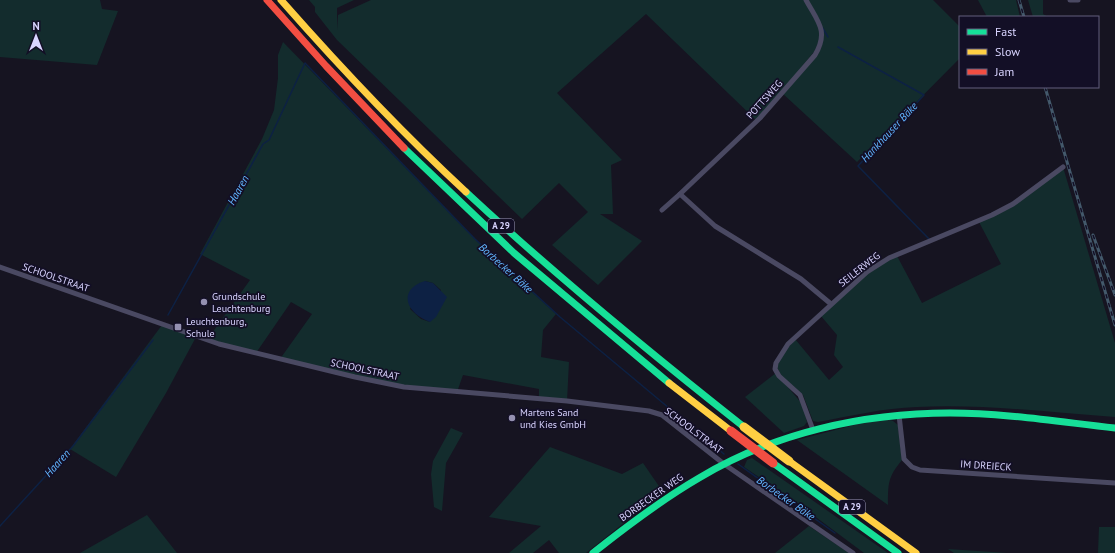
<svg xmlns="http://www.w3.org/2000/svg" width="1115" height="553" font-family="'PT Sans',sans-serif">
  <rect width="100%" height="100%" fill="#161421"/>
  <g fill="#132c2d" fill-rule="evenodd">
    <path d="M 0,0 L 100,0 L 102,9 L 118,11 L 97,65 L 0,57 Z"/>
    <path d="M 309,0 L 354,0 L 337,8 L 337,30 L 338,15 L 371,0 L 933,0 L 960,27 L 960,58 L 857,162 L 782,93 L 822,42 L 757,121 L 646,14 L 557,93 L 622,160 L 611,165 L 613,214 L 600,214 L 642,241 L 598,285 L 552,245 L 588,212 L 559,183 L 522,219 L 337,40 L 315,12 L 315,7 Z"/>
    <path d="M 978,0 L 1016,0 L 1020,17 L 987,17 Z"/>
    <path d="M 1028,0 L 1043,0 L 1043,14 L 1048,17 L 1033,17 Z"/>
    <path d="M 283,42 L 475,239 L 556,314 L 543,330 L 541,357 L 569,362 L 567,401 L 539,399 L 539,389 L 463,375 L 457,392 L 404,387 L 280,359 L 312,314 L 291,302 L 256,353 L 207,340 L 250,280 L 200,254 L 262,139 L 274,110 L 278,78 L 278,55 ZM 425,281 L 433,283 L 441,290 L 430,322 L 421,319 L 410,309 Z"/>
    <path d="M 1063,167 L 1115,343 L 1115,417 C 1049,412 983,404 917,407 C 884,408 850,416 818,422 L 813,421 L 803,395 L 781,375 L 777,367 L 780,358 L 795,339 L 829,380 L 843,367 L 834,355 L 837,335 L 821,316 L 867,272 L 896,254 L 922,303 L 1001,264 L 979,222 L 1013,204 Z"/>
    <path d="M 162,325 L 196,337 L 166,393 L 116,477 L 70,449 Z"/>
    <path d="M 776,373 L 803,405 L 807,422 L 804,426 L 784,433 L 745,397 Z"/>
    <path d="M 887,419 L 893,421 L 898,425 L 902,460 C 888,477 888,483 888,505 L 797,440 L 858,424 Z"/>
    <path d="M 451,428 L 463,433 L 446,463 L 442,511 L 434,507 L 431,474 L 433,461 Z"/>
    <path d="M 550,447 L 622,474 L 643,463 L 663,492 L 586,553 L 559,553 L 549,540 L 533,553 L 509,553 L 541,526 L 489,517 Z"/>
    <path d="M 752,458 L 888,553 L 864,553 L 797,503 L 744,467 L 747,460 Z"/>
    <path d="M 147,515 L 177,553 L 80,553 Z"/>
    <path d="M 809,526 L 849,553 L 775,553 Z"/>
    <path d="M 1099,527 L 1115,527 L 1115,553 L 1098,553 Z"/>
    <path d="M 948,549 L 1007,553 L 954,553 Z"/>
  </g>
  <path fill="#0d2144" d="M 425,281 L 433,283 L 447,297 L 436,317 L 430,322 C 407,314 396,290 425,281 Z"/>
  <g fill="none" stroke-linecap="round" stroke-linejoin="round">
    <g stroke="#0d2144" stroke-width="1.5">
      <path d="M 822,27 L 828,37"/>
      <path d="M 838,47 L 924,95 L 858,166 L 930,240"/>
      <path d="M 168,315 L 263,144 L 269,140 L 305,63 L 475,239 L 560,317 L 724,454"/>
      <path d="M 738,464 L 835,533"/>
      <path d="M 0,526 L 73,446 L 153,340"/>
    </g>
    <g stroke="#4a4962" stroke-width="5">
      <path d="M 1070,0 L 1078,0"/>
      <path d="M 680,194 L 760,118 L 815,55 C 829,31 818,22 806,0"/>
      <path d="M 662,210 L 680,194 L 715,226 L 801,279 L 831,304"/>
      <path d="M 0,267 L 219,344 L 355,377 L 404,387 L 567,401 L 649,411 L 662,415 L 724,464 L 853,553"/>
      <path d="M 899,415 L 904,459 L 912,467 L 920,470 L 1115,483"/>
      <path d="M 813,430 L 800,395 L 779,376 L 775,369 L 776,363 L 788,344 L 867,272 L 889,258 L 992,215 L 1013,204 L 1063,167"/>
    </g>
    <g stroke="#16e098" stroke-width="7">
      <path d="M 404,148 L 514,253 L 669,383"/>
      <path d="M 466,192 C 555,275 649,352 744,427"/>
      <path d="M 773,463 L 898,553"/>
      <path d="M 593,553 C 627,526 661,500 699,478 C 774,433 863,413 950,413 C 1005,413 1060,422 1115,428"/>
    </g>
    <g stroke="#ffcf43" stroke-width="7">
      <path d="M 281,0 C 340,67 401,132 466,192"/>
      <path d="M 669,383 L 731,431"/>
      <path d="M 789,461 L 916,553"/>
    </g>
    <path stroke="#f24e42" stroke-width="7" d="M 267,0 L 326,66 L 404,148"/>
    <g stroke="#43596b" stroke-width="3">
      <g id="rail">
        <path d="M 1019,0 L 1024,17"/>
        <path d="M 1045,87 L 1115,325"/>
        <path d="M 1093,235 L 1115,295"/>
      </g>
    </g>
    <use href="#rail" stroke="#130f26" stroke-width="1.5" stroke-dasharray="4.5" stroke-linecap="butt"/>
    <path stroke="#ffcf43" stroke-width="9" d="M 744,427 L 789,461"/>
    <path stroke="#f24e42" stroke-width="9" d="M 731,431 L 773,463"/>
  </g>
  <g fill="#9591b1" stroke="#130f26" stroke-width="1.5">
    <circle cx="204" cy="302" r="4"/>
    <rect x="174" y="323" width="8" height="8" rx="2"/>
    <circle cx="512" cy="418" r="4"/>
  </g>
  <g text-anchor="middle" stroke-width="3.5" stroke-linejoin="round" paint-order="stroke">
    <g fill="#130f26" stroke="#9e99be" stroke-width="1">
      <rect x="488" y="219" width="26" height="14" rx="3"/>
      <rect x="839" y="500" width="26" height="14" rx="3"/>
    </g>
    <g font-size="9" font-weight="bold" fill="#d9d4ff">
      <text x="501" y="229">A 29</text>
      <text x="852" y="510">A 29</text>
    </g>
    <g font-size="10" fill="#d9d4ff" stroke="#130f26">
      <text transform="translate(764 99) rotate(-48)" y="4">POTTSWEG</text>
      <text transform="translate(859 269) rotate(-38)" y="4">SEILERWEG</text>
      <text transform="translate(56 277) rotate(19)" y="4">SCHOOLSTRAAT</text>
      <text transform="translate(365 369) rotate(12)" y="4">SCHOOLSTRAAT</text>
      <text transform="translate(694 430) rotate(37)" y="4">SCHOOLSTRAAT</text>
      <text transform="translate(986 465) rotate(4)" y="4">IM DREIECK</text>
      <text transform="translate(651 497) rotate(-35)" y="4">BORBECKER WEG</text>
    </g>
    <g font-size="10" fill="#d9d4ff" stroke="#130f26" text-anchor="start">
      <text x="212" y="300">Grundschule<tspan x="212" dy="12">Leuchtenburg</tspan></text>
      <text x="186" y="325">Leuchtenburg,<tspan x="186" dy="12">Schule</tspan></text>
      <text x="520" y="416">Martens Sand<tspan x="520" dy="12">und Kies GmbH</tspan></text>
    </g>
    <g font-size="11" font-style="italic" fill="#62b6ff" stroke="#130f26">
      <text transform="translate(889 132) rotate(-47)" y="4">Hankhauser Bäke</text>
      <text transform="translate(238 190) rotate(-61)" y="4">Haaren</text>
      <text transform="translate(506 268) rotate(42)" y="4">Borbecker Bäke</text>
      <text transform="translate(57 463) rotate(-48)" y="4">Haaren</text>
      <text transform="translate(786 498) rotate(35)" y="4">Borbecker Bäke</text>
    </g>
  </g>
  <rect x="959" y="16" width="140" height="72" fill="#130f26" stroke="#625e7d"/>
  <rect x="967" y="29" width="20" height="6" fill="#16e098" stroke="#625e7d"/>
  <text x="995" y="36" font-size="12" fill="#d9d4ff">Fast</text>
  <rect x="967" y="49" width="20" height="6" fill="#ffcf43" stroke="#625e7d"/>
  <text x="995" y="56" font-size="12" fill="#d9d4ff">Slow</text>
  <rect x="967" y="69" width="20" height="6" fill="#f24e42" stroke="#625e7d"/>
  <text x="995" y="76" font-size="12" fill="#d9d4ff">Jam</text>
  <g transform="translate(36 36)" stroke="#130f26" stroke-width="3" paint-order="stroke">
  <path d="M0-3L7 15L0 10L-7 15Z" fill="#d9d4ff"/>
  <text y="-6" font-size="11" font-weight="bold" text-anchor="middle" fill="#d9d4ff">N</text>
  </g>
</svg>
